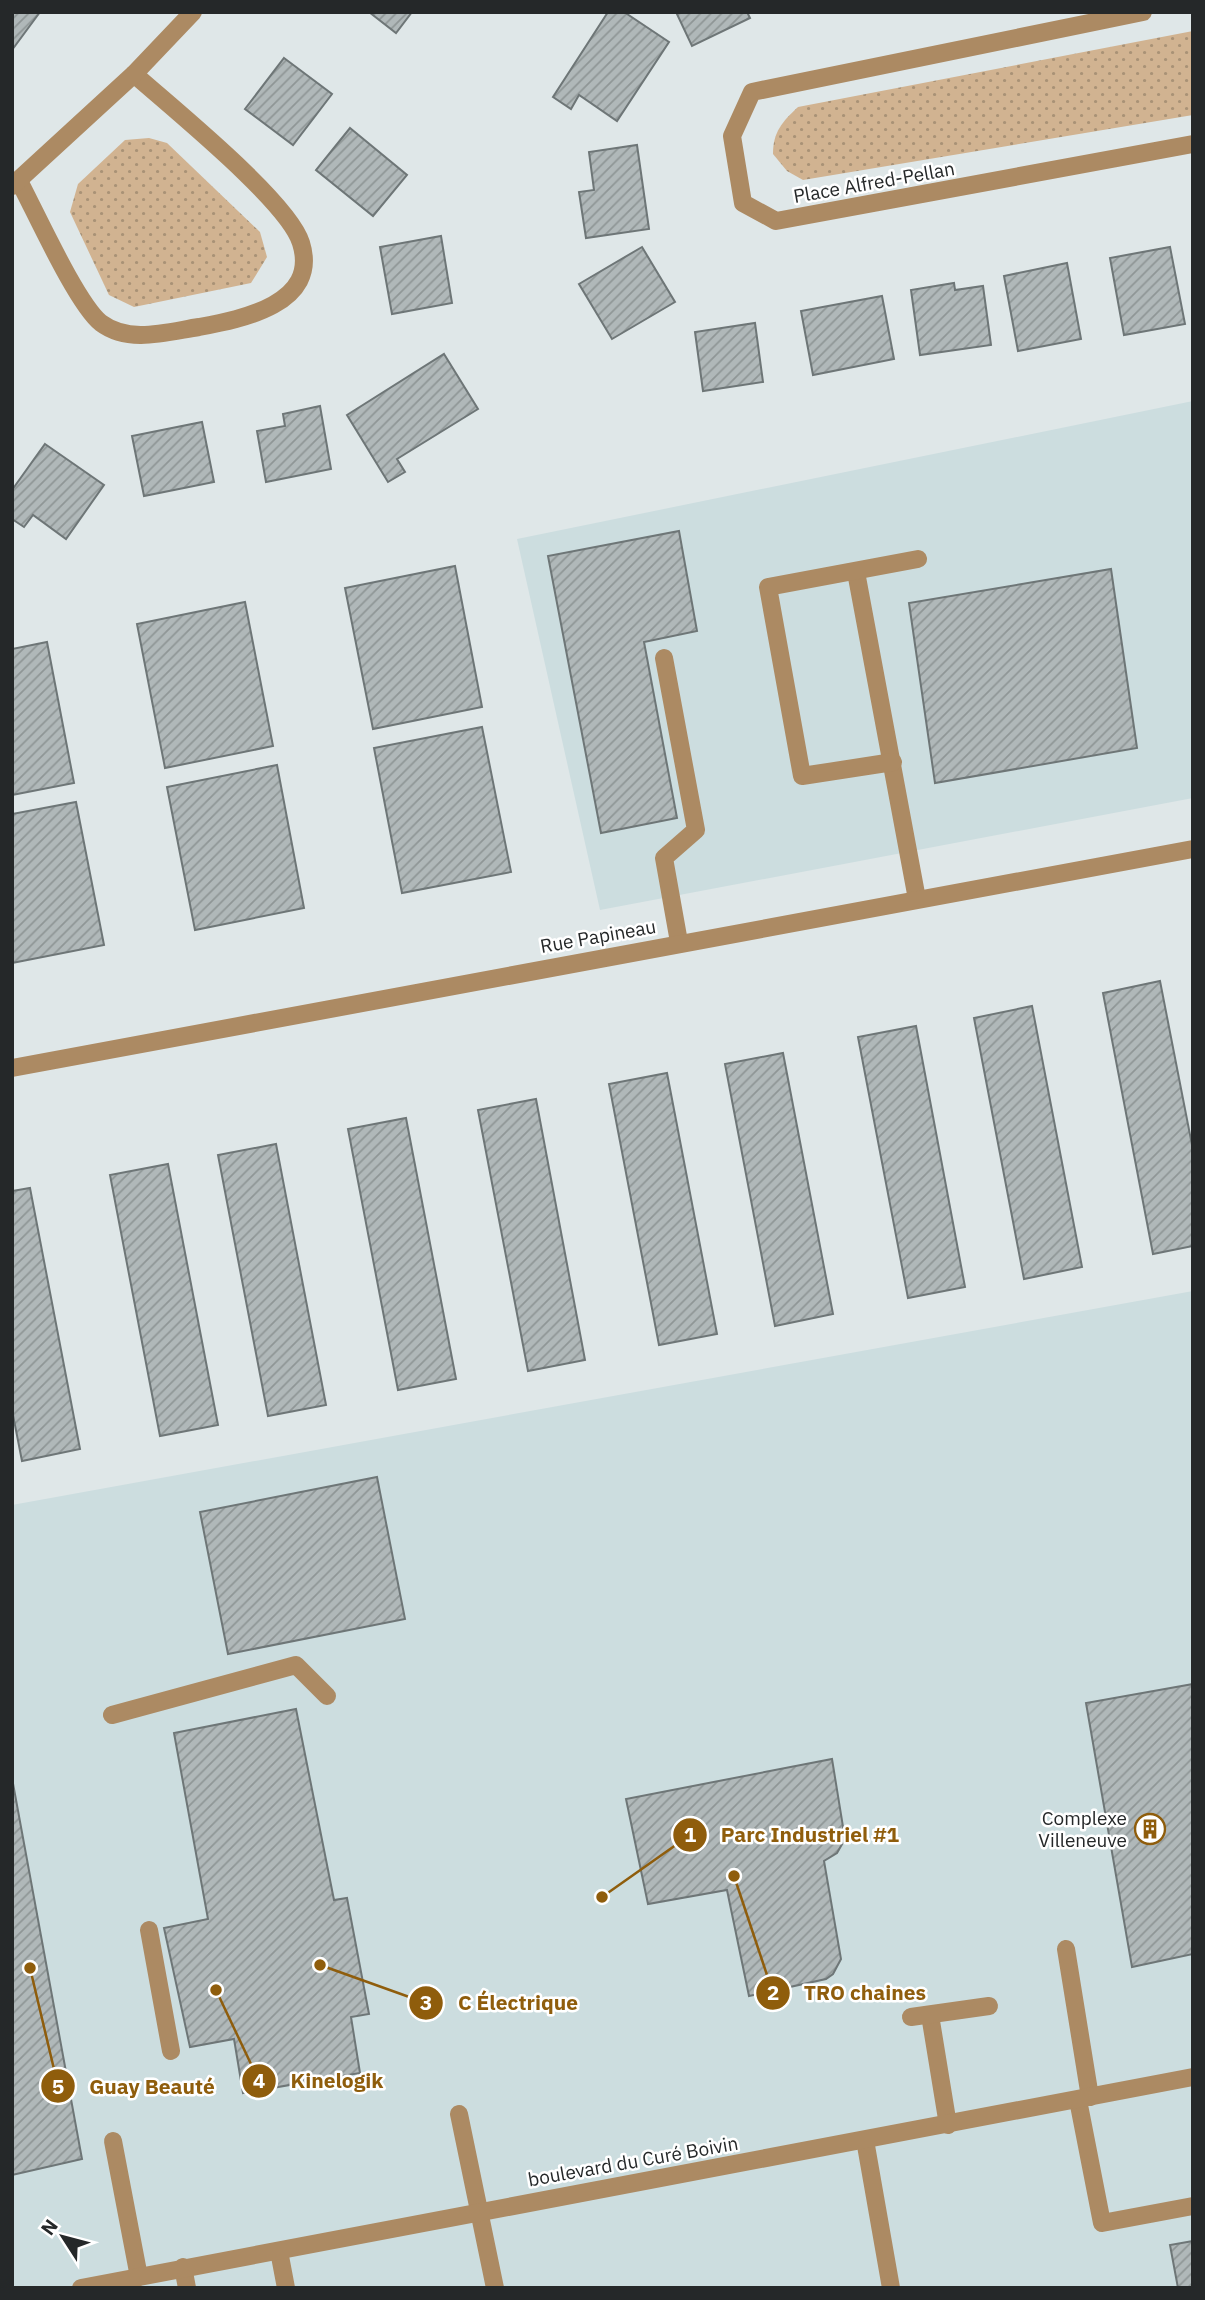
<svg xmlns="http://www.w3.org/2000/svg" width="1205" height="2300" font-family="'IBM Plex Sans',sans-serif">
  <defs>
    <pattern id="grass-dots" width="8" height="8" patternUnits="userSpaceOnUse" patternTransform="scale(1.75)"><rect width="8" height="8" fill="#d1b391"/><path d="M2 2h.1M6 6h.1" fill="none" stroke="#a99276" stroke-width="1.8" stroke-linecap="round"/></pattern>
    <pattern id="building-hatch" width="6" height="6" patternUnits="userSpaceOnUse" patternTransform="scale(1.75)"><rect width="6" height="6" fill="#b0b8b9"/><path d="M-1 1l2-2M0 6l6-6M5 7l2-2" fill="none" stroke="#8f9696"/></pattern>
  </defs>
  <rect width="100%" height="100%" fill="#dfe7e8"/>
  <g fill="#ccdddf">
    <path d="M 1193,401 L 1193,798 L 600,910 L 517,539 Z"/>
    <path d="M 1193,1291 L 1193,2288 L 12,2288 L 12,1505 Z"/>
  </g>
  <g fill="url(#grass-dots)">
    <path d="M 1193,31 L 1193,115 L 803,180 L 787,171 L 773,154 C 773,132 782,122 798,107 Z"/>
    <path d="M 149,138 L 167,143 L 260,232 L 267,257 L 251,283 L 134,307 L 109,295 L 70,212 L 78,184 L 125,140 Z"/>
  </g>
  <g fill="url(#building-hatch)" stroke="#6e7677" stroke-width="2">
    <path d="M 12,12 L 40,12 L 12,50 Z"/>
    <path d="M 369,12 L 412,12 L 396,33 Z"/>
    <path d="M 608,12 L 624,12 L 669,42 L 617,121 L 579,95 L 571,109 L 553,97 Z"/>
    <path d="M 676,12 L 747,12 L 750,18 L 692,46 Z"/>
    <path d="M 284,58 L 332,94 L 293,145 L 245,109 Z"/>
    <path d="M 350,128 L 407,175 L 373,216 L 316,170 Z"/>
    <path d="M 637,145 L 649,229 L 586,238 L 579,192 L 594,190 L 589,152 Z"/>
    <path d="M 441,236 L 452,303 L 392,314 L 380,247 Z"/>
    <path d="M 642,247 L 675,302 L 612,339 L 579,284 Z"/>
    <path d="M 1170,247 L 1185,324 L 1124,335 L 1110,258 Z"/>
    <path d="M 1067,263 L 1081,339 L 1018,351 L 1004,276 Z"/>
    <path d="M 954,283 L 955,290 L 983,286 L 991,345 L 920,355 L 911,290 Z"/>
    <path d="M 882,296 L 894,359 L 813,375 L 801,311 Z"/>
    <path d="M 755,323 L 763,382 L 703,391 L 695,332 Z"/>
    <path d="M 444,354 L 478,409 L 397,459 L 405,472 L 388,482 L 347,415 Z"/>
    <path d="M 320,406 L 331,469 L 266,482 L 257,431 L 285,426 L 283,414 Z"/>
    <path d="M 202,422 L 214,482 L 144,496 L 132,436 Z"/>
    <path d="M 45,444 L 104,485 L 66,539 L 33,515 L 24,527 L 12,519 L 12,490 Z"/>
    <path d="M 679,531 L 697,631 L 644,642 L 677,818 L 601,833 L 548,556 Z"/>
    <path d="M 455,566 L 482,707 L 373,729 L 345,588 Z"/>
    <path d="M 1111,569 L 1137,748 L 935,783 L 909,603 Z"/>
    <path d="M 245,602 L 273,746 L 165,768 L 137,624 Z"/>
    <path d="M 47,642 L 74,783 L 12,795 L 12,649 Z"/>
    <path d="M 482,727 L 511,872 L 402,893 L 374,748 Z"/>
    <path d="M 277,765 L 304,908 L 195,930 L 167,787 Z"/>
    <path d="M 76,802 L 104,945 L 12,963 L 12,814 Z"/>
    <path d="M 1160,981 L 1193,1150 L 1193,1246 L 1153,1254 L 1103,993 Z"/>
    <path d="M 1032,1006 L 1082,1267 L 1024,1279 L 974,1018 Z"/>
    <path d="M 916,1026 L 965,1287 L 908,1298 L 858,1037 Z"/>
    <path d="M 783,1053 L 833,1314 L 775,1326 L 725,1064 Z"/>
    <path d="M 667,1073 L 717,1334 L 659,1345 L 609,1084 Z"/>
    <path d="M 536,1099 L 585,1360 L 528,1371 L 478,1110 Z"/>
    <path d="M 406,1118 L 456,1379 L 398,1390 L 348,1129 Z"/>
    <path d="M 276,1144 L 326,1405 L 268,1416 L 218,1155 Z"/>
    <path d="M 168,1164 L 218,1425 L 160,1436 L 110,1175 Z"/>
    <path d="M 30,1188 L 80,1449 L 22,1461 L 12,1410 L 12,1191 Z"/>
    <path d="M 377,1477 L 405,1619 L 228,1654 L 200,1512 Z"/>
    <path d="M 1193,1684 L 1193,1954 L 1132,1967 L 1086,1703 Z"/>
    <path d="M 296,1709 L 334,1900 L 347,1898 L 369,2014 L 351,2017 L 360,2073 L 243,2093 L 234,2039 L 190,2047 L 164,1928 L 208,1919 L 174,1733 Z"/>
    <path d="M 832,1759 L 845,1839 L 837,1853 L 824,1861 L 841,1959 L 833,1974 L 826,1979 L 749,1996 L 727,1890 L 648,1904 L 626,1799 Z"/>
    <path d="M 12,1778 L 82,2159 L 12,2175 Z"/>
    <path d="M 1193,2241 L 1193,2288 L 1178,2288 L 1170,2245 Z"/>
  </g>
  <g fill="none" stroke-linecap="round" stroke-linejoin="round">
    <g stroke="#ac8a63" stroke-width="18">
      <path d="M 856,572 L 917,899"/>
      <path d="M 664,658 L 696,830 L 664,858 L 679,942"/>
      <path d="M 893,762 L 802,776 L 768,587 L 918,559"/>
      <path d="M 112,1715 L 296,1665 L 327,1696"/>
      <path d="M 149,1930 L 171,2051"/>
      <path d="M 1066,1949 L 1090,2097"/>
      <path d="M 930,2015 L 948,2125"/>
      <path d="M 911,2017 L 989,2006"/>
      <path d="M 1078,2100 L 1102,2223 L 1193,2206"/>
      <path d="M 459,2114 L 495,2288"/>
      <path d="M 865,2140 L 891,2288"/>
      <path d="M 113,2141 L 139,2277"/>
      <path d="M 279,2251 L 286,2288"/>
      <path d="M 183,2267 L 187,2288"/>
    </g>
    <g stroke="#ac8a63" stroke-width="18">
      <path d="M 1143,12 L 752,92 L 732,136 L 743,203 L 776,221 L 1193,144"/>
      <path d="M 19,181 C 36,213 77,304 101,323 C 129,344 167,332 199,327 C 242,319 320,304 301,243 C 289,202 171,107 134,74"/>
      <path d="M 12,186 L 134,74 L 193,12"/>
      <path d="M 12,1068 L 1193,849"/>
    </g>
    <path stroke="#ac8a63" stroke-width="18" d="M 81,2288 L 1193,2077"/>
  </g>
  <defs>
    <g id="building-ring" transform="scale(1.575)"><circle r="9.5" fill="#fff" stroke="#8f5d0c" stroke-width="1.5"/><path d="M-4-6H4V6H1V3H-1V6H-4ZM-2.5-4.3h1.7v1.8h-1.7ZM.8-4.3h1.7v1.8H.8ZM-2.5-1h1.7V.8h-1.7ZM.8-1h1.7V.8H.8Z" fill="#8f5d0c"/></g>
  </defs>
  <g fill-rule="evenodd">
    <use href="#building-ring" x="1150" y="1829"/>
  </g>
  <g text-anchor="middle" stroke-width="5" stroke-linejoin="round" paint-order="stroke">
    <g font-size="19" fill="#252829" stroke="#fff">
      <text transform="translate(874 182) rotate(-10)" y="7">Place Alfred-Pellan</text>
      <text transform="translate(598 936) rotate(-10)" y="7">Rue Papineau</text>
      <text transform="translate(633 2161) rotate(-10)" y="7">boulevard du Curé Boivin</text>
    </g>
    <g font-size="19" fill="#252829" stroke="#fff" text-anchor="end">
      <text x="1127" y="1825">Complexe<tspan x="1127" dy="22">Villeneuve</tspan></text>
    </g>
  </g>
  <path fill="none" stroke="#8f5d0c" stroke-width="2.5" d="M602 1897L690 1835M734 1876L773 1993M320 1965L426 2003M216 1990L259 2081M30 1968L58 2086"/>
  <g fill="#8f5d0c" stroke="#fff" stroke-width="2.5">
    <circle cx="602" cy="1897" r="7"/>
    <circle cx="734" cy="1876" r="7"/>
    <circle cx="320" cy="1965" r="7"/>
    <circle cx="216" cy="1990" r="7"/>
    <circle cx="30" cy="1968" r="7"/>
    <circle cx="690" cy="1835" r="18"/>
    <circle cx="773" cy="1993" r="18"/>
    <circle cx="426" cy="2003" r="18"/>
    <circle cx="259" cy="2081" r="18"/>
    <circle cx="58" cy="2086" r="18"/>
  </g>
  <g font-size="21" text-anchor="middle" font-weight="bold" fill="#fff">
    <text x="690" y="1842">1</text>
    <text x="773" y="2000">2</text>
    <text x="426" y="2010">3</text>
    <text x="259" y="2088">4</text>
    <text x="58" y="2094">5</text>
  </g>
  <g font-size="21" text-anchor="middle" font-weight="bold" fill="#8f5d0c" stroke="#fff" stroke-width="5" stroke-linejoin="round" paint-order="stroke">
    <text x="810" y="1842">Parc Industriel #1</text>
    <text x="865" y="2000">TRO chaines</text>
    <text x="518" y="2010">C Électrique</text>
    <text x="337" y="2088">Kinelogik</text>
    <text x="152" y="2094">Guay Beauté</text>
  </g>
  <rect width="1205" height="2300" fill="none" stroke="#252829" stroke-width="28"/>
  <g transform="translate(63 2237) rotate(306)" stroke="#ffffff" stroke-width="5" paint-order="stroke">
  <path d="M0-5L12 26L0 18L-12 26Z" fill="#252829"/>
  <text y="-10" font-size="19" font-weight="bold" text-anchor="middle" fill="#252829">N</text>
  </g>
</svg>
